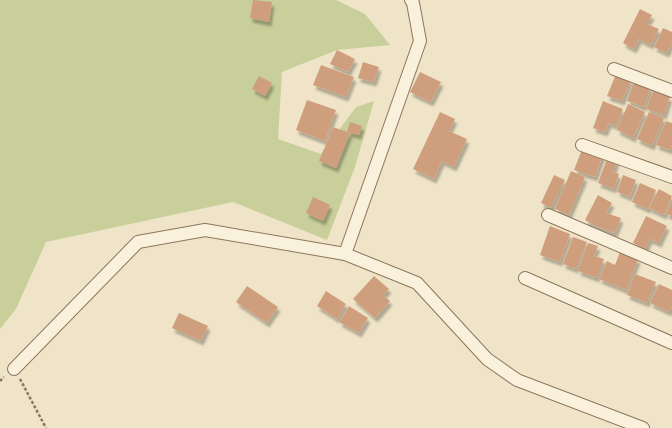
<svg xmlns="http://www.w3.org/2000/svg" width="672" height="428" font-family="Georgia,serif">
  <defs>
    <filter id="shadow"><feDropShadow dx="2.5" dy="4.5" stdDeviation="1" flood-color="#0004"/></filter>
  </defs>
  <rect width="100%" height="100%" fill="#f0e4c8"/>
  <path fill="#c9cf9b" d="M 0,0 L 336,0 L 365,14 L 390,45 L 337,50 L 282,72 L 278,139 L 321,154 L 356,107 L 374,101 L 355,167 L 327,240 L 233,202 L 46,242 L 16,309 L 0,329 Z"/>
  <g fill="#cf9f7d" filter="url(#shadow)">
    <path d="M 253,0 L 272,2 L 269,22 L 250,18 Z"/>
    <path d="M 640,9 L 652,15 L 647,24 L 659,29 L 651,45 L 639,39 L 634,49 L 623,43 Z"/>
    <path d="M 663,28 L 672,32 L 672,42 L 667,53 L 654,47 Z"/>
    <path d="M 337,50 L 355,59 L 348,72 L 330,64 Z"/>
    <path d="M 363,62 L 379,67 L 374,82 L 358,78 Z"/>
    <path d="M 321,65 L 354,77 L 346,97 L 313,85 Z"/>
    <path d="M 420,72 L 441,82 L 431,102 L 410,92 Z"/>
    <path d="M 616,74 L 631,80 L 622,101 L 607,96 Z"/>
    <path d="M 259,76 L 272,83 L 265,96 L 252,89 Z"/>
    <path d="M 634,81 L 651,87 L 644,107 L 627,101 Z"/>
    <path d="M 653,91 L 670,97 L 664,115 L 646,109 Z"/>
    <path d="M 307,100 L 336,110 L 325,141 L 296,130 Z"/>
    <path d="M 603,101 L 623,109 L 616,126 L 609,123 L 605,132 L 593,128 Z"/>
    <path d="M 628,104 L 645,112 L 633,138 L 617,130 Z"/>
    <path d="M 440,112 L 455,119 L 449,131 L 467,139 L 454,167 L 442,161 L 434,179 L 413,169 Z"/>
    <path d="M 649,112 L 664,118 L 652,146 L 637,139 Z"/>
    <path d="M 666,121 L 672,123 L 672,145 L 670,150 L 656,145 Z"/>
    <path d="M 350,122 L 362,126 L 359,135 L 347,132 Z"/>
    <path d="M 333,127 L 350,133 L 336,168 L 319,161 Z"/>
    <path d="M 583,147 L 603,154 L 595,177 L 574,170 Z"/>
    <path d="M 608,156 L 617,160 L 613,172 L 619,174 L 614,189 L 598,183 Z"/>
    <path d="M 571,171 L 585,177 L 569,215 L 555,209 Z"/>
    <path d="M 554,175 L 565,180 L 551,208 L 541,203 Z"/>
    <path d="M 623,175 L 636,180 L 630,197 L 617,192 Z"/>
    <path d="M 640,183 L 656,190 L 648,209 L 632,202 Z"/>
    <path d="M 659,189 L 672,196 L 664,215 L 649,208 Z"/>
    <path d="M 598,195 L 612,203 L 606,213 L 621,218 L 615,233 L 598,227 L 585,220 Z"/>
    <path d="M 313,197 L 330,205 L 323,221 L 306,213 Z"/>
    <path d="M 672,201 L 672,216 L 666,214 Z"/>
    <path d="M 646,216 L 667,226 L 659,243 L 650,239 L 645,249 L 633,243 Z"/>
    <path d="M 550,226 L 570,234 L 560,262 L 540,255 Z"/>
    <path d="M 573,237 L 587,242 L 576,269 L 563,264 Z"/>
    <path d="M 588,243 L 598,246 L 594,256 L 604,259 L 597,278 L 578,271 Z"/>
    <path d="M 620,252 L 638,259 L 626,290 L 599,279 L 607,261 L 615,265 Z"/>
    <path d="M 635,274 L 656,282 L 647,303 L 627,295 Z"/>
    <path d="M 374,276 L 389,289 L 383,295 L 390,301 L 375,318 L 353,299 Z"/>
    <path d="M 659,284 L 672,290 L 672,306 L 669,312 L 650,303 Z"/>
    <path d="M 247,286 L 278,307 L 267,323 L 236,302 Z"/>
    <path d="M 326,291 L 346,304 L 337,319 L 317,306 Z"/>
    <path d="M 349,306 L 368,318 L 359,333 L 339,322 Z"/>
    <path d="M 179,313 L 208,326 L 201,341 L 172,328 Z"/>
  </g>
  <g fill="none" stroke-linecap="round" stroke-linejoin="round">
    <g stroke="#8d765c" stroke-width="14">
      <g id="minor">
        <path d="M 614,69 L 672,91"/>
        <path d="M 582,145 L 672,177"/>
        <path d="M 548,215 L 672,268"/>
        <path d="M 345,254 L 417,283 L 487,359 L 517,380 L 643,428"/>
        <path d="M 525,278 L 672,343"/>
        <path d="M 14,369 L 138,242 L 205,230 L 345,254 L 420,41 L 413,3 L 411,0"/>
      </g>
    </g>
    <g stroke="#8d765c" stroke-width="2.5" stroke-dasharray="3 2" stroke-linecap="butt">
      <path d="M 20,379 L 46,428"/>
      <path d="M 0,381 L 4,377"/>
    </g>
    <use href="#minor" stroke="#faf1dc" stroke-width="12"/>
  </g>
</svg>
